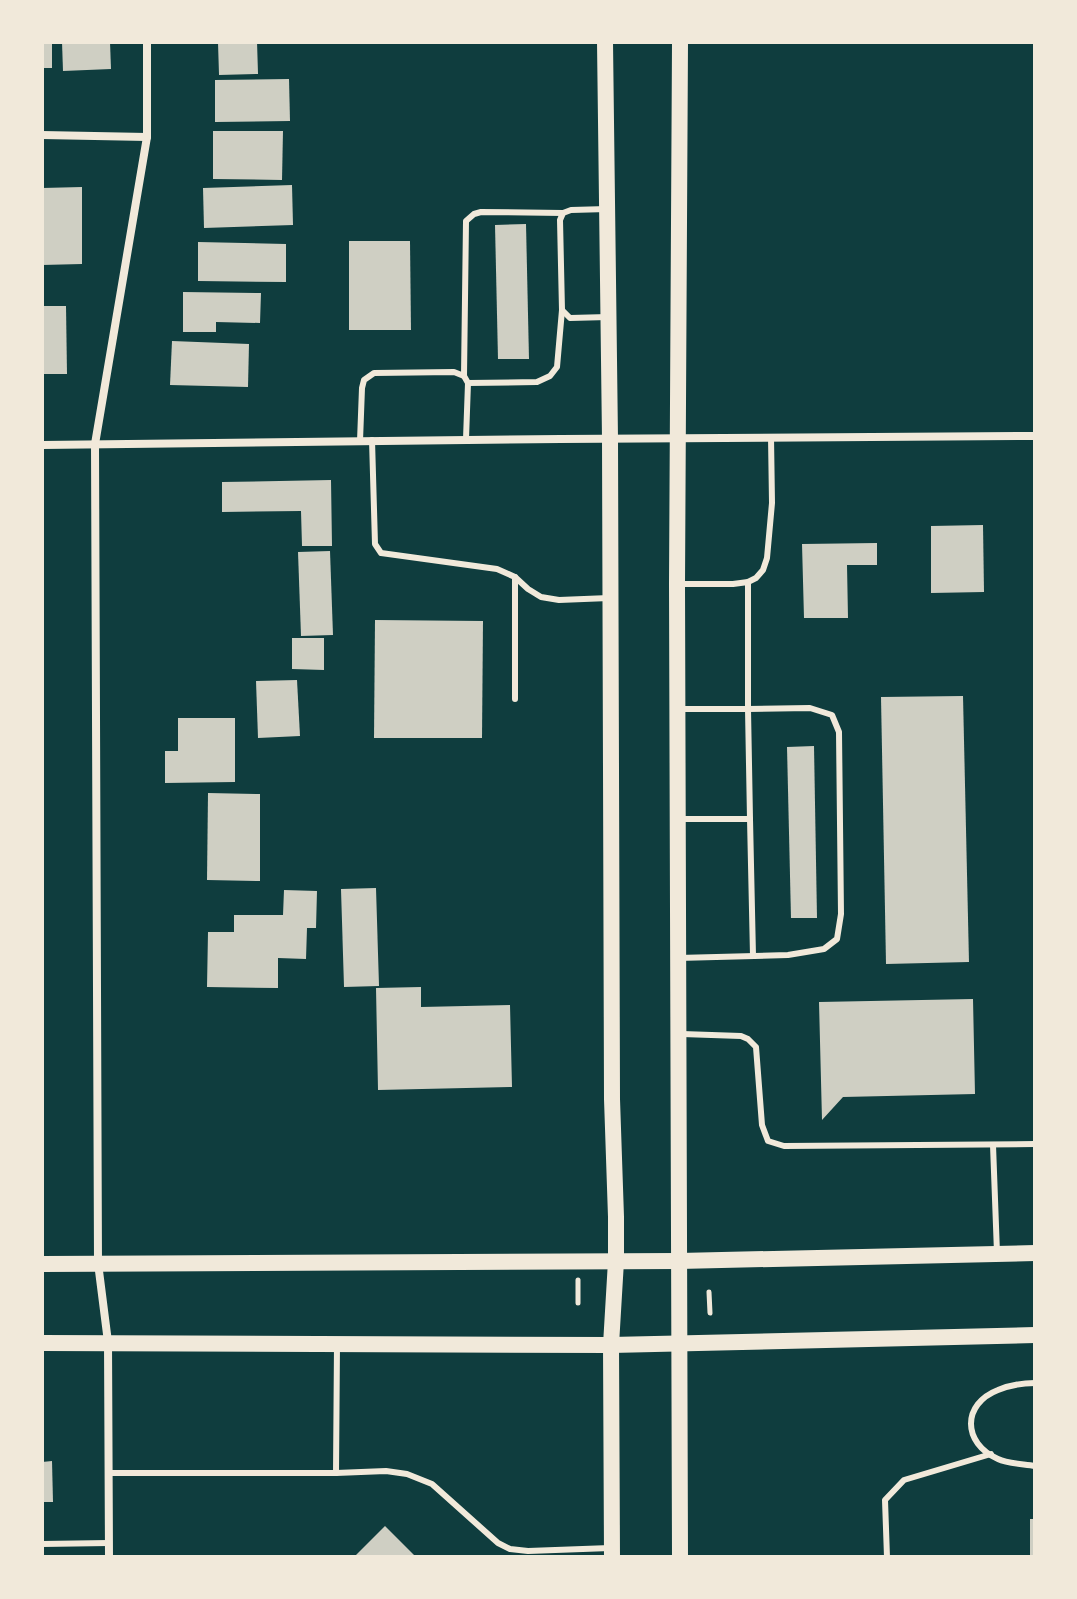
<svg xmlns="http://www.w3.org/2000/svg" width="1077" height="1599" font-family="Ubuntu,sans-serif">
  <rect width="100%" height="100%" fill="#0f3d3e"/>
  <g fill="#cfcfc3">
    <rect x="42" y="42" width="10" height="26"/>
    <path d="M 62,42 L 110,42 L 111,69 L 63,71 Z"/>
    <path d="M 218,42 L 257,42 L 258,74 L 219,75 Z"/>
    <path d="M 289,79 L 290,121 L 215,122 L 215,80 Z"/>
    <path d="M 213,131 L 283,131 L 282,180 L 213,179 Z"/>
    <path d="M 292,185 L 293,225 L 204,228 L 203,188 Z"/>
    <path d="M 82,187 L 82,264 L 42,265 L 42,188 Z"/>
    <path d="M 526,224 L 529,359 L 498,359 L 495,225 Z"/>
    <path d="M 349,241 L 410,241 L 411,330 L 349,330 Z"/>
    <path d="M 198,242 L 286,244 L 286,282 L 198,281 Z"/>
    <path d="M 183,292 L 261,293 L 260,323 L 216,322 L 216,332 L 183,332 Z"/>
    <path d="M 42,306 L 66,306 L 67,374 L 42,374 Z"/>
    <path d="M 172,341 L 249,344 L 248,387 L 170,385 Z"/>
    <path d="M 331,480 L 332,546 L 302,546 L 301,511 L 222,512 L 222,482 Z"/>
    <path d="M 983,525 L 984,592 L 931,593 L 931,526 Z"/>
    <path d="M 877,543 L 877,565 L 847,565 L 848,618 L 804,618 L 802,544 Z"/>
    <path d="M 330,551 L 333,635 L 301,636 L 298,552 Z"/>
    <path d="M 375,620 L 483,621 L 482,738 L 374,738 Z"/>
    <path d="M 292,638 L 324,638 L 324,670 L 292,669 Z"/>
    <path d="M 297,680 L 300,736 L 258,738 L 256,681 Z"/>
    <path d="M 963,696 L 969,962 L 886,964 L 881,697 Z"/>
    <path d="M 178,718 L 235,718 L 235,782 L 165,783 L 165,751 L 178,751 Z"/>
    <path d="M 814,746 L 817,918 L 791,918 L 787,747 Z"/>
    <path d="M 208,793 L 260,794 L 260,881 L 207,880 Z"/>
    <path d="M 376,888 L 379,986 L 344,987 L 341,889 Z"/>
    <path d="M 284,890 L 317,891 L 316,928 L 307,928 L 306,959 L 278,958 L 278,988 L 207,987 L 208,932 L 234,932 L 234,915 L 283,915 Z"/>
    <path d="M 421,987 L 421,1007 L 510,1005 L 512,1087 L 378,1090 L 376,988 Z"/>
    <path d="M 973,999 L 975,1094 L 843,1097 L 822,1120 L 819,1002 Z"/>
    <path d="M 52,1461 L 53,1502 L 42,1502 L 42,1462 Z"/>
    <rect x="1030" y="1519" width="5" height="38"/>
    <path d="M 385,1526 L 416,1557 L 354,1557 Z"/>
  </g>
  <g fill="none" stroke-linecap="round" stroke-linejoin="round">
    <g stroke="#f1e9da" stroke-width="5">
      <path d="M 709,1292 L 710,1313"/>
      <path d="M 578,1303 L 578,1280"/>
    </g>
    <g stroke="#f1e9da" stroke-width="6">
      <path d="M 607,209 L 571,210 L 563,213 L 560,220 L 562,310 L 570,318 L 608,317"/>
      <path d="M 464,376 L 466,221 L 474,214 L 481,212 L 563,213"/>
      <path d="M 468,383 L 537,382 L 550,376 L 557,367 L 562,310"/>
      <path d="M 372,440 L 375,544 L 381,553 L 497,569 L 515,577 L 528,589 L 541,597 L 559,600 L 609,598"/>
      <path d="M 360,441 L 362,388 L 364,380 L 374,373 L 454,372 L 464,376 L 468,383 L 466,439"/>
      <path d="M 515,577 L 515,699"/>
      <path d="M 678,584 L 733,584 L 748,582 L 756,578 L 763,570 L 767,558 L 772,503 L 771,437"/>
      <path d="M 681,709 L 748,709 L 750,819"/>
      <path d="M 681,819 L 750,819 L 753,956"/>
      <path d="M 678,958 L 788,955 L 824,949 L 837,939 L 841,914 L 839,732 L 832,715 L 810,708 L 748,709 L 748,582"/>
      <path d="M 682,1034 L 741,1036 L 748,1039 L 756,1047 L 762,1125 L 768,1141 L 784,1146 L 1035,1144"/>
      <path d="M 993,1145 L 997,1253"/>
      <path d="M 1035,1383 C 1022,1383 1010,1385 998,1390 C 962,1404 962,1443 998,1459 C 1008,1464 1024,1464 1035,1466"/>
      <path d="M 109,1473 L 336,1473 L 337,1344"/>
      <path d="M 336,1473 L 386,1471 L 407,1474 L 432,1484 L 498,1543 L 510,1549 L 528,1551 L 610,1548"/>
      <path d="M 42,1544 L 109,1543"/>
      <path d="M 887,1557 L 885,1500 L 904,1480 L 991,1454"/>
    </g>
    <g stroke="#f1e9da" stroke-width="8">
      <path d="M 42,135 L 147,137"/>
      <path d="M 42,445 L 561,439 L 1035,436"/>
      <path d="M 109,1557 L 108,1342 L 98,1263 L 95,444 L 147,137 L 147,42"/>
    </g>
    <g stroke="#f1e9da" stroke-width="16">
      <path d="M 605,42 L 610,439 L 612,1099 L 616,1217 L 616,1261 L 611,1345 L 612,1557"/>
      <path d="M 680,42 L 677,584 L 680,1557"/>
      <path d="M 42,1264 L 679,1261 L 1035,1253"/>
      <path d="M 42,1343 L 611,1345 L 1035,1335"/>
    </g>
  </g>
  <rect width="1077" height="1599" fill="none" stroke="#f1e9da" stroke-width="88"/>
</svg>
